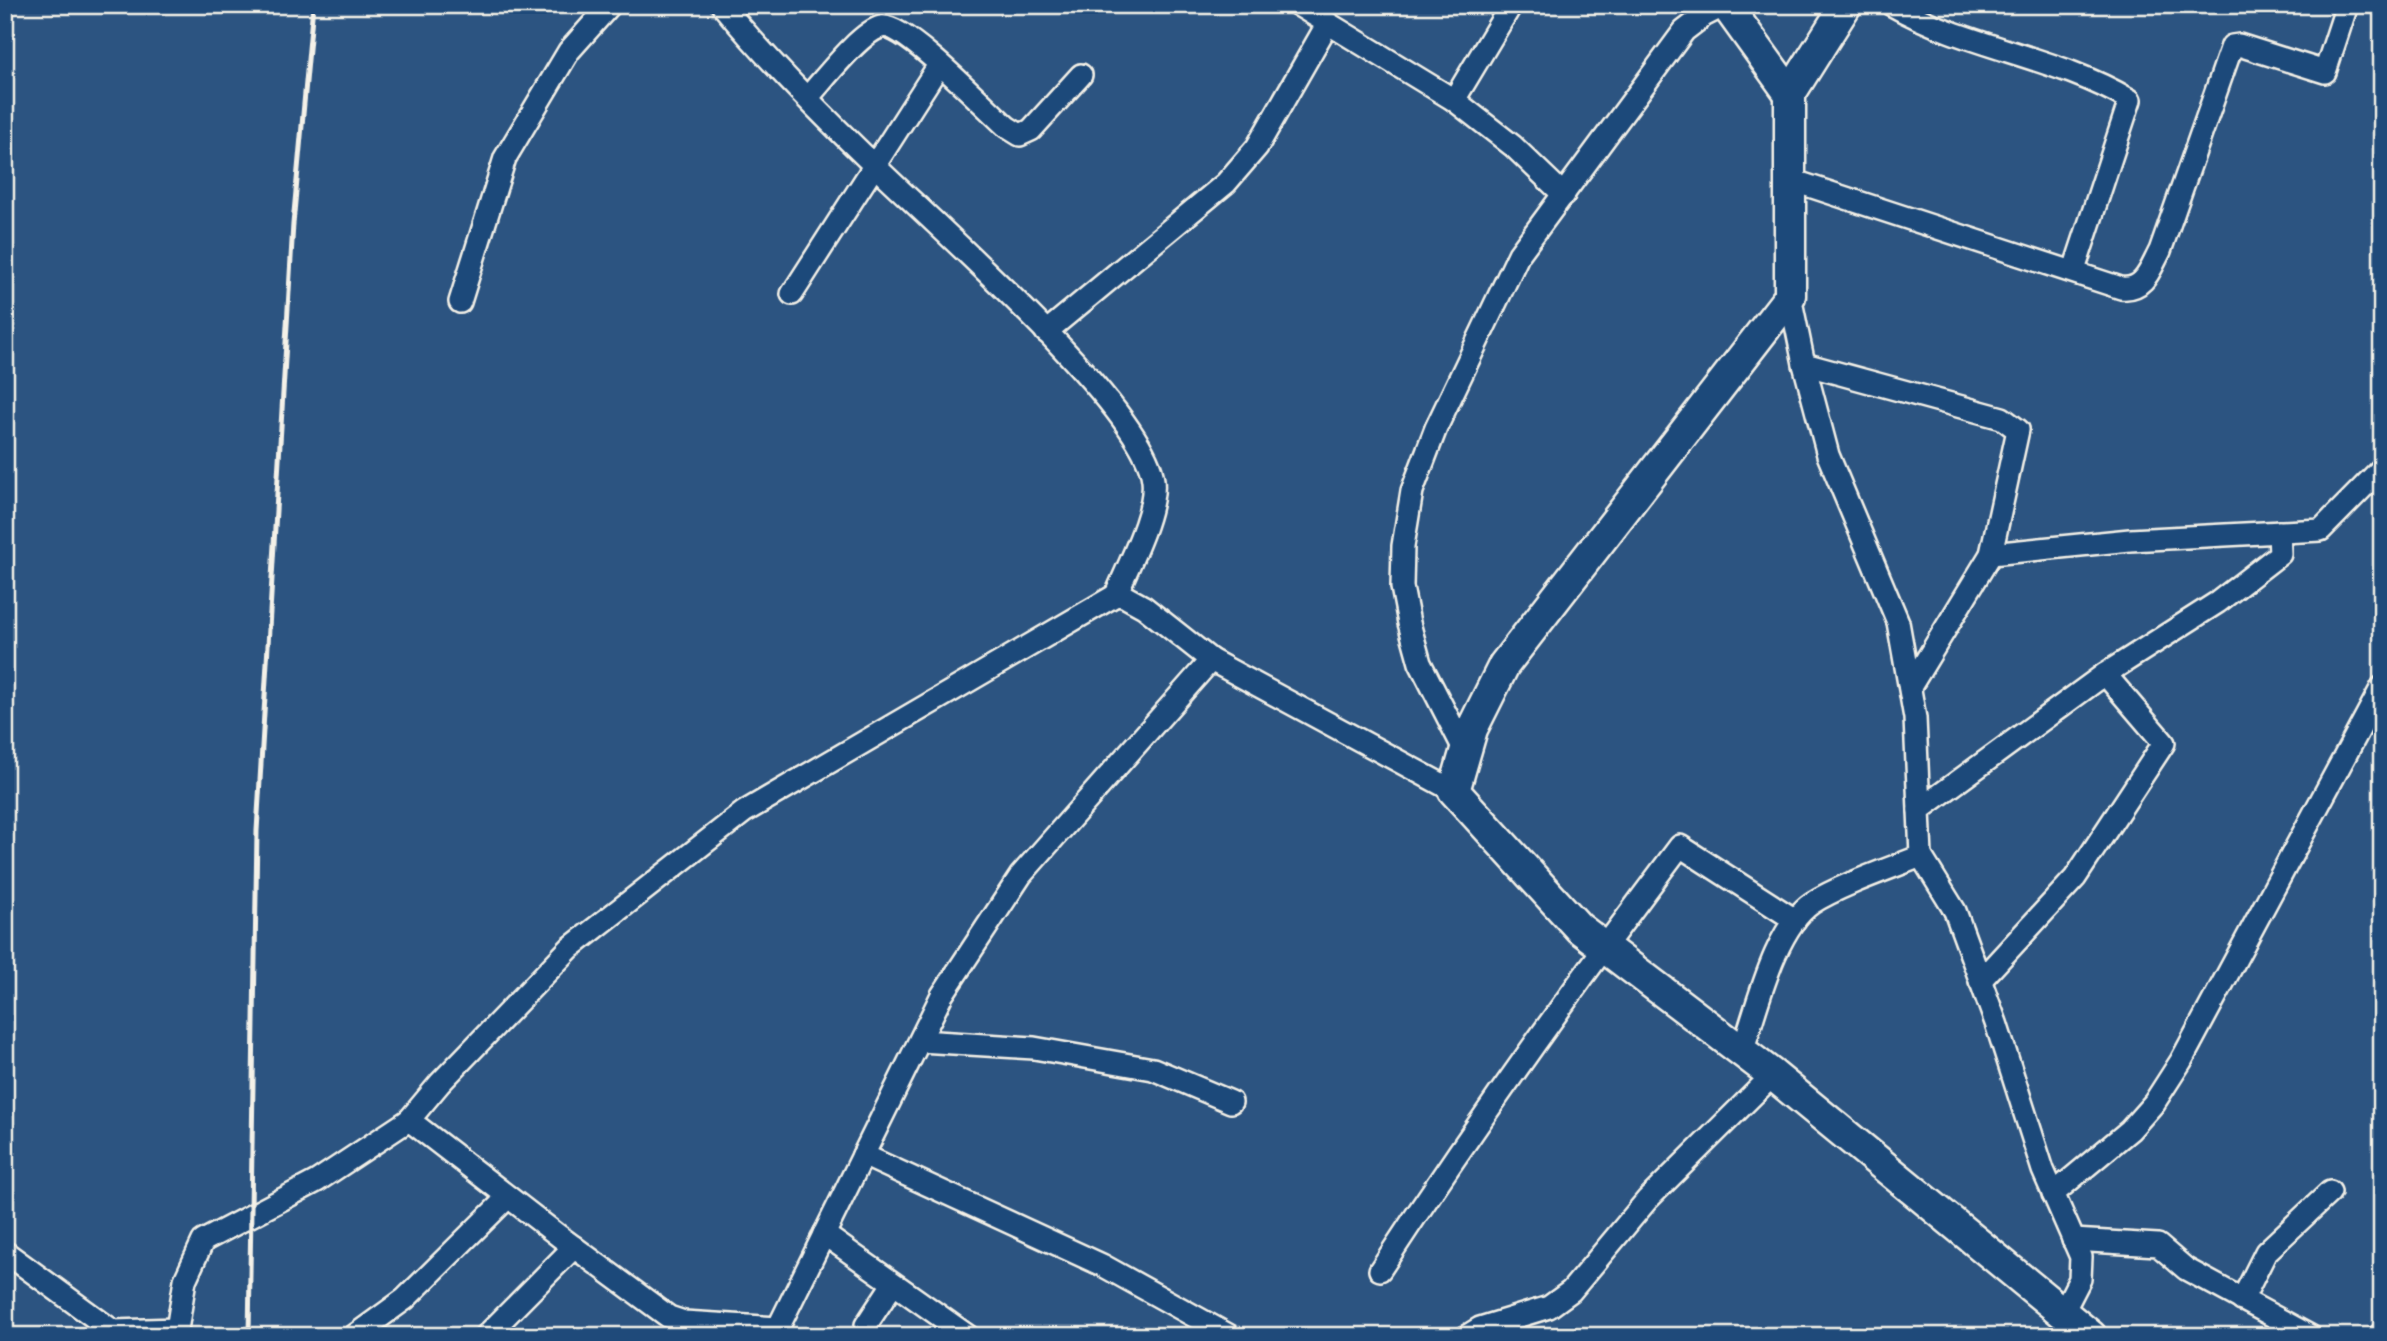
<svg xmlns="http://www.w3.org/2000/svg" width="2387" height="1341" font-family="Delius,sans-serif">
  <rect width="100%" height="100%" fill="#2c5481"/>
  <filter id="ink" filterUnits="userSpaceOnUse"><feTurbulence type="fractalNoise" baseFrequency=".0143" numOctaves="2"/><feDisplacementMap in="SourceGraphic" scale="14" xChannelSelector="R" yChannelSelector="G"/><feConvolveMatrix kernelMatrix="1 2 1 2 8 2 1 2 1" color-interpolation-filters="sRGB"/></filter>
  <g filter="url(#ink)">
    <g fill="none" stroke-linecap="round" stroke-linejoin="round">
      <g stroke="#f4f1e8" stroke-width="26">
        <g id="street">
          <path d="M 722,5 C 769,62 822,115 875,166 C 933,223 1145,408 1153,480 C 1157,512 1128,565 1116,595"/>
          <path d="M 1298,5 L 1454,100 L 1513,146 L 1564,195"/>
          <path d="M 1892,5 C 1967,48 2056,56 2130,100 L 2074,270"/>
          <path d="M 807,98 C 823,81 860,32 881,27 C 902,21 988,110 1007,127 L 1020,135 L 1031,130 L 1081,75"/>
          <path d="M 1454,100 L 1511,5"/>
          <path d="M 1788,179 L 2121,288 C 2145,291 2151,267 2160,251 L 2232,46 L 2239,45 L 2325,72 L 2347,5"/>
          <path d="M 792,294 L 939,65"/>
          <path d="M 1790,296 L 1804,364 L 1828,455 L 1898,622 L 1915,718 L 1921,856 L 1955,911 L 1996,1023 L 2043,1170 L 2081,1257 L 2080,1279 L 2062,1314"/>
          <path d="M 460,302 L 505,158 L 569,51 L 610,5"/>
          <path d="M 1046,332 L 1226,183 L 1257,147 L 1328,23"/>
          <path d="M 1804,364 L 2002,418 L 2018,430 L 1991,554 L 1910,687"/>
          <path d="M 1991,554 L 2130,540 L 2321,530 L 2382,468"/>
          <path d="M 1465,751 L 1420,663 L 1409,623 L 1402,587 L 1403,546 L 1412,491 L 1436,428 L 1519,254 L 1684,31 L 1705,15 L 1725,5"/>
          <path d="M 1919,810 L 2105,674 L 2218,602 L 2280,554 L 2279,532"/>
          <path d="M 1980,981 L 2075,878 L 2164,743 L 2105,674"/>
          <path d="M 920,1041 L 1034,1048 L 1153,1069 L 1231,1102"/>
          <path d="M 1742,1051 C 1757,1009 1774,929 1812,903 C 1838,886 1891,868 1921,856"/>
          <path d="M 409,1120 L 440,1083 L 570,948 L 744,812 L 1116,595 L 1124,596 L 1144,607 L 1211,660 L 1454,791"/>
          <path d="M 863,1155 L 1102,1265 L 1230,1336"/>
          <path d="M 2053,1194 L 2130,1130 L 2154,1103 L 2181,1061 L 2382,687"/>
          <path d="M 824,1234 L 968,1336"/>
          <path d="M 2073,1240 L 2158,1245 L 2186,1269 L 2310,1336"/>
          <path d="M 5,1252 L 113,1331 L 177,1329"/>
          <path d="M 1380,1270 C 1475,1125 1575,985 1680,846 L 1795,920"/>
          <path d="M 2242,1300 L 2266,1252 L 2330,1192"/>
          <path d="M 778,1328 L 942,995 L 1021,875 L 1211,660"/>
          <path d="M 176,1336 L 185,1280 L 203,1241 L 317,1181 L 409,1120 L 559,1236 L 669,1317 L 684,1322 L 778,1328 L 775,1336"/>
          <path d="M 354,1336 L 405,1299 L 508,1197"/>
          <path d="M 486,1336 L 574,1247"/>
          <path d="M 865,1336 L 866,1325 L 893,1284"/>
          <path d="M 1467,1336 L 1480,1328 L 1549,1307 L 1571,1291 L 1647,1200 L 1773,1075"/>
          <path d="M 2379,1336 L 2382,1333"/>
        </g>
      </g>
      <g stroke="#f4f1e8" stroke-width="35">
        <g id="secondary">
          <path d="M 1726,5 L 1790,94"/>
          <path d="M 1846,5 L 1790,94 L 1790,296 L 1504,665 L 1472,729 L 1454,791 L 1579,928 L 1773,1075 L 2091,1336"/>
        </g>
      </g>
      <use href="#street" stroke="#1f4a7a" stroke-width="21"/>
      <use href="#secondary" stroke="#1f4a7a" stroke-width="30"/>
      <path stroke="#f4f1e8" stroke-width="5" d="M 249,1336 L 257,831 L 293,224 L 313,5"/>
    </g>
  </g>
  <rect width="2387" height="1341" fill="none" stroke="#1f4a7a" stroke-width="28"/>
  <rect x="14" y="14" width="2359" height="1313" fill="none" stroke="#f4f1e8" stroke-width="2.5" filter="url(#ink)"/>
</svg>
